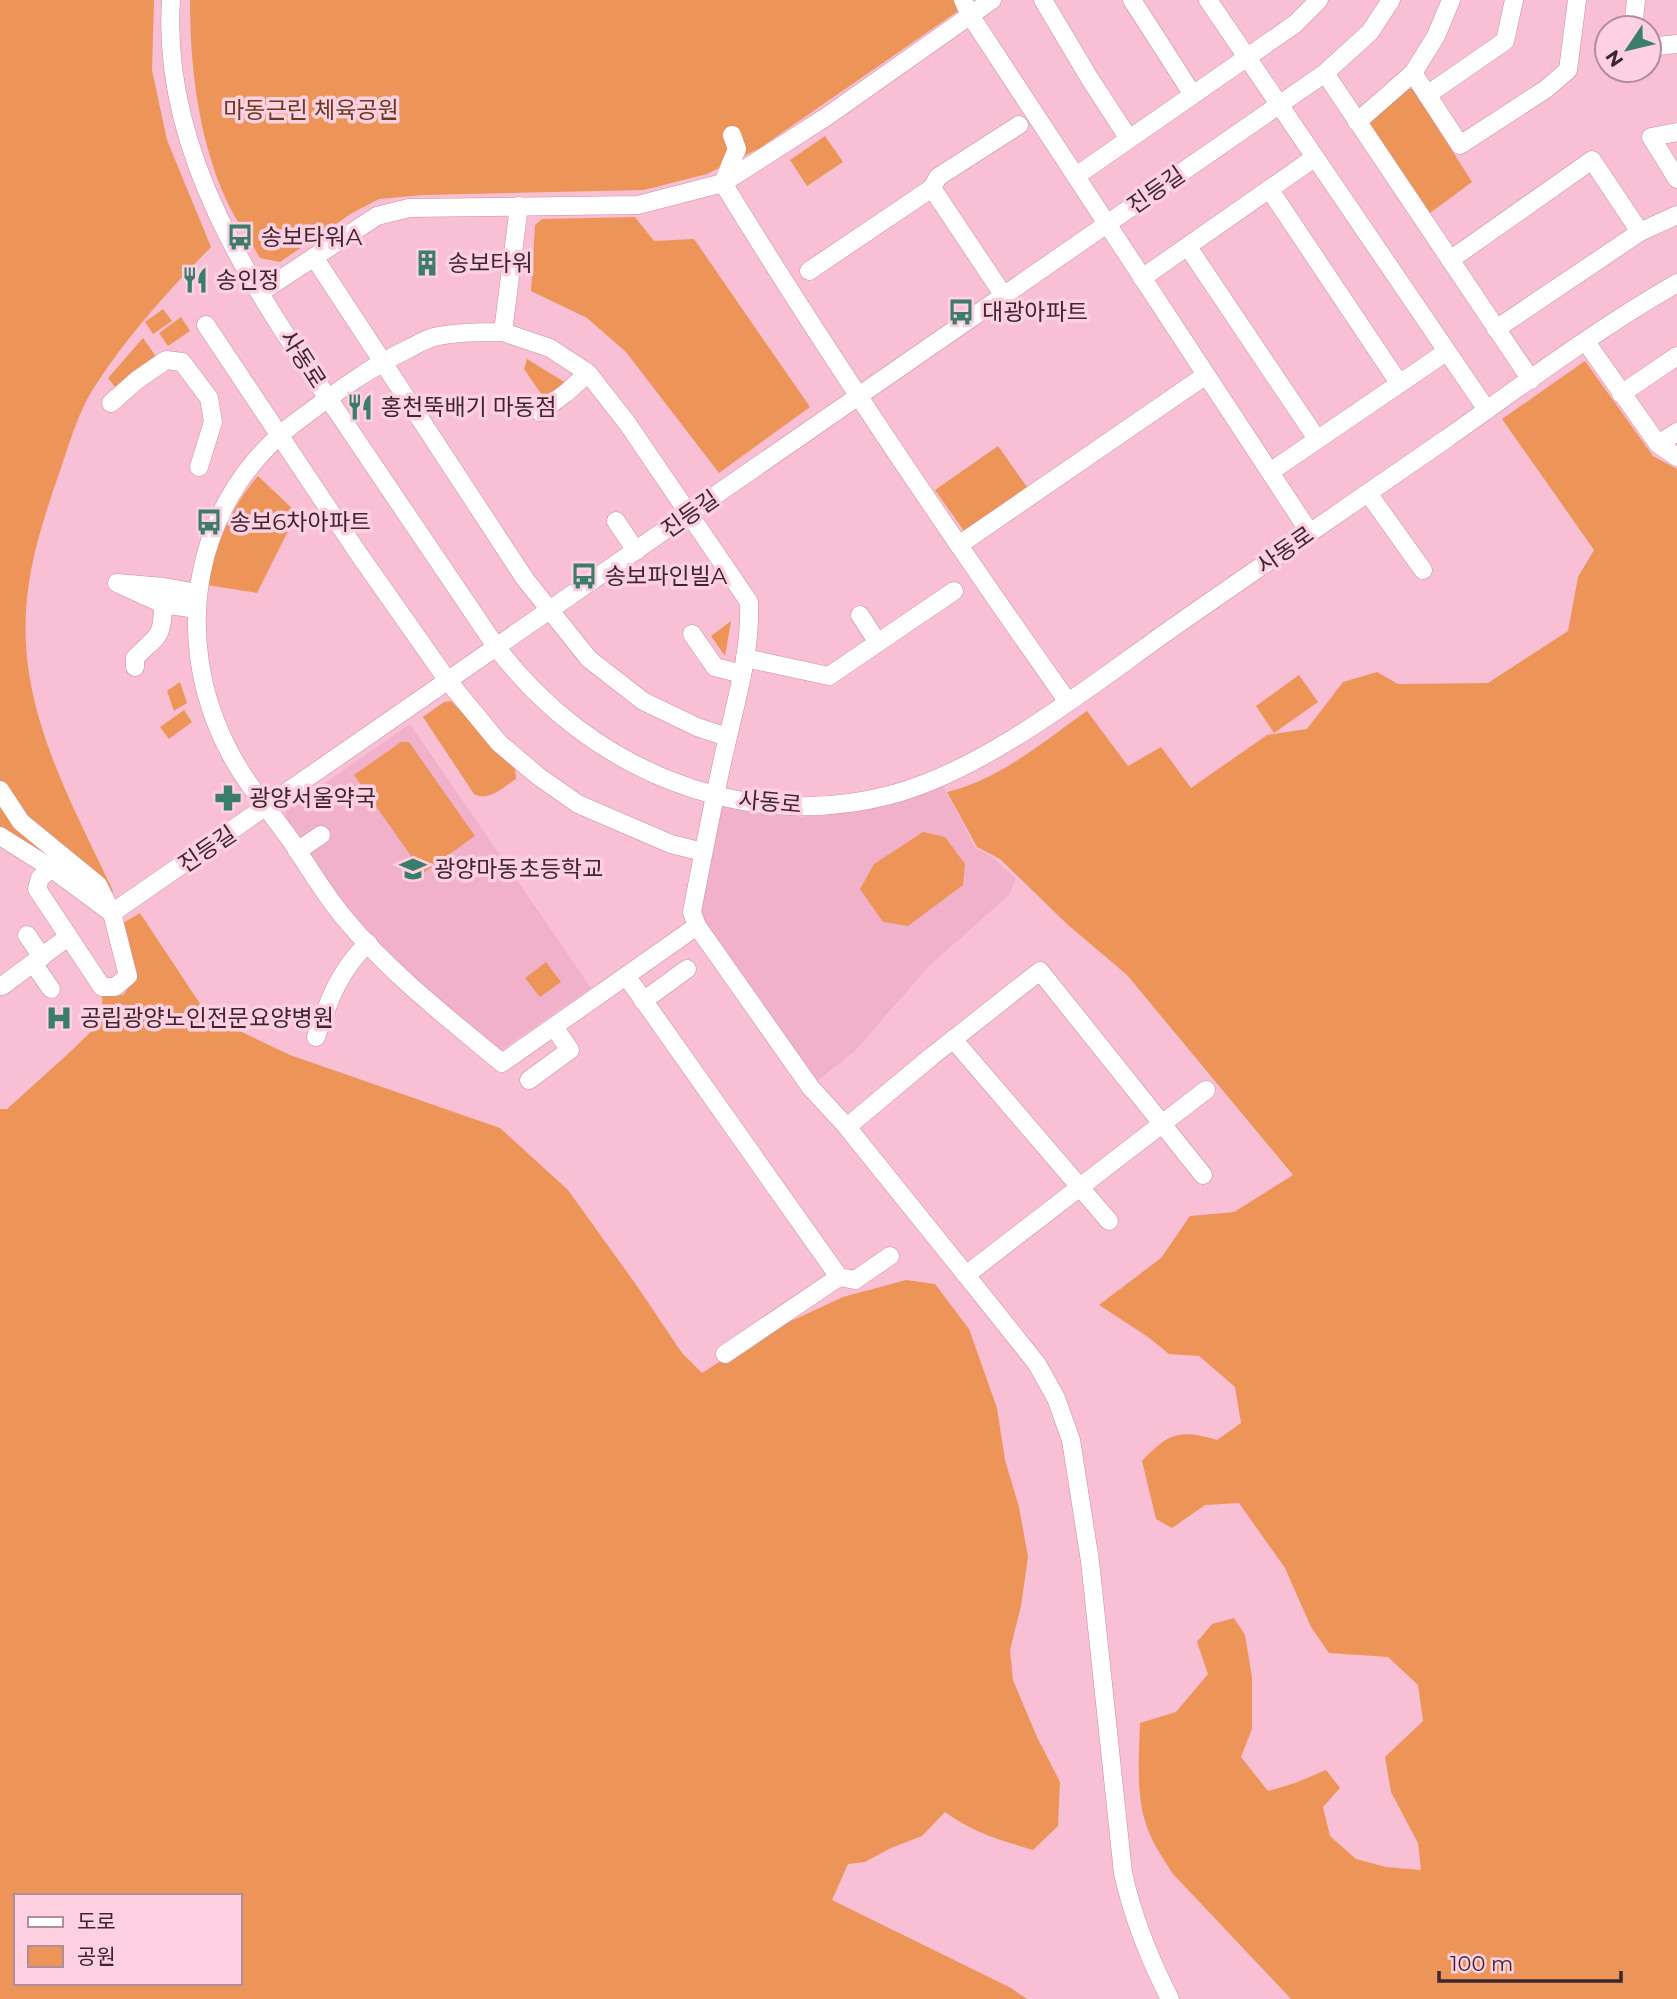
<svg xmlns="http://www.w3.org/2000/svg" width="1677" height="1999" font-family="Montserrat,'Noto Sans KR',sans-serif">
  <rect width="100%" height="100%" fill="#f8bfd5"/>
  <g fill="#f1b1cb">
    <path d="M 410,724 L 591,988 L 501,1050 L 494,1049 L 436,999 L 349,916 L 285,822 L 286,810 Z"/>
    <path d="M 942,783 L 975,848 L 992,857 L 1016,879 L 1009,895 L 929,966 L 854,1052 L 817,1081 L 700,920 L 719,805 L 802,817 Z"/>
  </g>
  <g fill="#ed9558" fill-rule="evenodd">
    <path d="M 0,0 L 154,0 L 152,70 L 167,140 L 211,247 C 167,292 127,336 93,389 C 78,413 70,441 61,468 C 34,545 15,606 32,690 C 47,761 82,825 113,891 L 108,894 L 0,830 Z"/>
    <path d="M 190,0 L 974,0 L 760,148 L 707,174 L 644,190 L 424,195 L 379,199 L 352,213 L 280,262 L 260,258 C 249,238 234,218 225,197 C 198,136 190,66 190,0 Z"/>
    <path d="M 1405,88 L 1413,89 L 1472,182 L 1430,213 L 1424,212 L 1368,128 L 1371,119 Z"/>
    <path d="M 825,136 L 843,162 L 807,186 L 790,160 Z"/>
    <path d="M 635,217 L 654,241 L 694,239 L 810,407 L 719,473 L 626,352 L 587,318 L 531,291 L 535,225 L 542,219 Z"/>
    <path d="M 163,309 L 172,321 L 153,334 L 145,322 Z"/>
    <path d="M 181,317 L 190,331 L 168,346 L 159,333 Z"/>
    <path d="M 143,338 L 157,358 L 115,387 L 108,378 Z"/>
    <path d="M 527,359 L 566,383 L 544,398 L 524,369 Z"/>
    <path d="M 1585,361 L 1653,456 L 1677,469 L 1677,1999 L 1291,1999 L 1173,1874 C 1163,1858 1150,1840 1145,1821 C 1136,1792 1139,1754 1140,1723 L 1176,1712 L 1208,1674 L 1197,1642 L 1212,1624 L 1234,1618 L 1245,1635 L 1252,1677 L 1252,1729 L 1241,1757 L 1268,1791 L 1295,1783 L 1326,1770 L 1340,1788 L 1323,1807 L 1330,1836 L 1356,1859 L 1386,1867 L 1421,1870 L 1418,1843 L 1391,1792 L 1385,1757 L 1423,1721 L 1418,1685 L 1388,1657 L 1329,1653 L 1311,1627 L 1285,1568 L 1239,1503 L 1205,1505 L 1172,1528 L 1156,1519 L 1142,1461 C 1169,1433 1179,1429 1217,1440 L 1241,1423 L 1235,1387 L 1199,1356 L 1169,1354 L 1148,1337 L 1099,1305 L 1161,1258 L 1190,1216 L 1234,1212 L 1293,1175 L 1127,975 L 1067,924 L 1000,859 L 977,847 L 947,792 C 999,780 1044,741 1087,711 L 1128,766 L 1161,747 L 1191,788 L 1267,735 L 1307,729 L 1343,682 L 1377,672 L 1398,684 L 1488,683 L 1568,631 L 1578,577 L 1594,550 L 1502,419 Z"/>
    <path d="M 998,446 L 1027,487 L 964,531 L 935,490 Z"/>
    <path d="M 258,476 L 297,513 L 257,593 L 207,585 C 217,544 230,508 258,476 Z"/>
    <path d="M 731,621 L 725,656 L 711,636 Z"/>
    <path d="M 1299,675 L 1318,702 L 1274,733 L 1256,706 Z"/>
    <path d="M 180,682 L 187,703 L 174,711 L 167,691 Z"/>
    <path d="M 451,701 L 515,768 L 516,779 C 503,787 489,802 474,794 L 423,717 L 444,702 Z"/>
    <path d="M 184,710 L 192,722 L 169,739 L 160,727 Z"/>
    <path d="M 401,742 L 409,742 L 475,836 L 423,873 L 354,775 Z"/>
    <path d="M 923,832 L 945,837 L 965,864 L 963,885 L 908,926 L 883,922 L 860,889 L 874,864 Z"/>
    <path d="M 140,913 L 208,1016 L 290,1055 L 500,1128 L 568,1190 L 637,1286 L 682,1353 L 702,1373 L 759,1336 L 843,1297 L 906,1280 L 935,1284 L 969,1329 L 997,1408 L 1005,1460 L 1019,1507 L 1028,1557 L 1021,1606 L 1010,1650 L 1013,1680 L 1037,1737 L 1060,1782 L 1058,1826 L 1033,1850 C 1002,1841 972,1832 945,1812 L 922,1836 L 891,1848 L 865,1862 L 848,1864 L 832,1900 L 1011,1988 L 1027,1999 L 0,1999 L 0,1109 L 7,1109 L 69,1053 L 103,1020 L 102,996 L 123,995 L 137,977 L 123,923 ZM 16,1896 L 240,1896 L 240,1983 L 16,1983 Z"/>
    <path d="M 546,962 L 561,982 L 540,997 L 525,978 Z"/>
  </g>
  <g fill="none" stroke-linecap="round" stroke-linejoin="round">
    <g stroke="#c68fa5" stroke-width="19">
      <g id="minor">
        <path d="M 171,0 C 160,162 265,305 351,432 C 400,504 448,576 497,648 C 588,768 741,834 890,795 C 986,770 1090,686 1171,629 C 1262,565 1354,503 1446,439 C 1521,386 1597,329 1677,283"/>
        <path d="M 963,0 L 970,15 L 1310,533"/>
        <path d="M 1043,0 L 1090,79 L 1129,139"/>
        <path d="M 1132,0 L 1193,95"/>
        <path d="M 1208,0 L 1487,410"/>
        <path d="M 1633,28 L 1636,0"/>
        <path d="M 1649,47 L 1677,44"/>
        <path d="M 1325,73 L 1531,380"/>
        <path d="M 1413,73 L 1460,145 L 1546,89 L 1568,70 L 1577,0"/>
        <path d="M 1427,95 L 1505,41 L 1514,0"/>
        <path d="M 1357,122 L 1413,73 L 1436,36 L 1451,0"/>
        <path d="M 1677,132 L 1651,137 L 1677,179"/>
        <path d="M 732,135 L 737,149 L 723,183 C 831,360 948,532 1068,702"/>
        <path d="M 1076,176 L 1295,24 L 1319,0"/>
        <path d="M 1270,190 L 1399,383"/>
        <path d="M 1188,247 L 1317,439"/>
        <path d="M 314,257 L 525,579 L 589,659 L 643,701 L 697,727 L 727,737"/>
        <path d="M 1450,260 L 1592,160 L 1640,232"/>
        <path d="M 809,271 L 932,188"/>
        <path d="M 1142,278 L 1314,158"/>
        <path d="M 261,292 L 377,216 L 409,208 L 638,205 L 723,183 L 826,117 L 992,0"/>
        <path d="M 1004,296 L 932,188 L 938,177 L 1019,125"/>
        <path d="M 206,325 L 356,550 L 448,681 L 499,743 L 538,776 L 578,804 L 671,844 L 703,852"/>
        <path d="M 1496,329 L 1640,232 L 1677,215"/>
        <path d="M 503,332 L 550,348 L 588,373 L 627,423 L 749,602 C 751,654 735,704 724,754 C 712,807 702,860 692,912 L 697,926 L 502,1063 C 448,1018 391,974 346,920 C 326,897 309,868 292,842 C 272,814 244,781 229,751 C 169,636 193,497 300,419 C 335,393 370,367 410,348 C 418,344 426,339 434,337 C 456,332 480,332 503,332 L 519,206"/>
        <path d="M 1586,342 L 1658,444 L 1677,457"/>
        <path d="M 1621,394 L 1677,356"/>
        <path d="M 111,403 L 137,380 L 166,360 L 182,362 L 209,398 L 213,422 L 199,467"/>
        <path d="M 540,412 L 566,393 L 588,373"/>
        <path d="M 1658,444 L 1677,432"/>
        <path d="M 1270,472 L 1446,352"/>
        <path d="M 1368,493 L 1423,570"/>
        <path d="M 616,521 L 636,551"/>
        <path d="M 959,545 L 1206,375"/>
        <path d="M 196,609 L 163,604 L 117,583 L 164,587 L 197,593"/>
        <path d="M 860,615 L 878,643"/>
        <path d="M 692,634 L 715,667 L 742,674"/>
        <path d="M 745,658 L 829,676 L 954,591"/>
        <path d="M 135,667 L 135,658 C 157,635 163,639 163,604"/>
        <path d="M 0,790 L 21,822 L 98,885 L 112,913 L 128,976 L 115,987 L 102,987 L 37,889 L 40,878 L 51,868 L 112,913"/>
        <path d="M 0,836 L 51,868"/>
        <path d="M 297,851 L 321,835"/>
        <path d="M 112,913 L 1325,73 L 1370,32 L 1391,0"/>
        <path d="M 697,926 L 811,1088 L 847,1127 L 966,1275 L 1206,1090"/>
        <path d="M 27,935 L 42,957"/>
        <path d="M 33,963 L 51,989"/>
        <path d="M 627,977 L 839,1277"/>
        <path d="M 2,986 L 68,937"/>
        <path d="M 643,1001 L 687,969"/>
        <path d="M 316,1037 C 329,1000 339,971 368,943"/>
        <path d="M 953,1039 L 1109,1221"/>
        <path d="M 529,1080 L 570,1050 L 554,1027"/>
        <path d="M 847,1127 L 932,1056 L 1040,971 L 1203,1175"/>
        <path d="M 966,1275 L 1037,1364 L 1056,1398 L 1071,1440 L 1090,1561 L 1123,1873 C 1133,1918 1149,1958 1170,1999"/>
        <path d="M 725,1354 L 839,1277 L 855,1280 L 890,1256"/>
      </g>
    </g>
    <use href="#minor" stroke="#fff" stroke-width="18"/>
  </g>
  <defs>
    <g id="bus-bare" transform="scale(2.1)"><path d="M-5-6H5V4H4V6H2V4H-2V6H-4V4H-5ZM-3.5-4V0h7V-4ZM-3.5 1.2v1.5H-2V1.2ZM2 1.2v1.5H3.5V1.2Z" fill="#3c7c6b" stroke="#ffd0e1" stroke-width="2.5" paint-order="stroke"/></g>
    <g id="building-bare" transform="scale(2.1)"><path d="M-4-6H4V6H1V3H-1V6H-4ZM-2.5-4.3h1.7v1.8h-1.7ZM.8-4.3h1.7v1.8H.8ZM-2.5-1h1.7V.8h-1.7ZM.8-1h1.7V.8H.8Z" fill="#3c7c6b" stroke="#ffd0e1" stroke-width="2.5" paint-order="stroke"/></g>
    <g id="restaurant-bare" transform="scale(2.1)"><path d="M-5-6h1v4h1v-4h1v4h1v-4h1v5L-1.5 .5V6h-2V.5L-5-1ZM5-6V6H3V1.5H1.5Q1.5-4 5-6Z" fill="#3c7c6b" stroke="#ffd0e1" stroke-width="2.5" paint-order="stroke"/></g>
    <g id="pharmacy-bare" transform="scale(2.1)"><path d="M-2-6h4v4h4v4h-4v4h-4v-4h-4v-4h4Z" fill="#3c7c6b" stroke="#ffd0e1" stroke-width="2.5" paint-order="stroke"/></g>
    <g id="school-bare" transform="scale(2.1)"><path d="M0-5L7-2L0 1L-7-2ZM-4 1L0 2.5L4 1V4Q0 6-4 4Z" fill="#3c7c6b" stroke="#ffd0e1" stroke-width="2.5" paint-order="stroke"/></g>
    <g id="hospital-bare" transform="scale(2.1)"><path d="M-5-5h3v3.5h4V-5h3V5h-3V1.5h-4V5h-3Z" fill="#3c7c6b" stroke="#ffd0e1" stroke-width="2.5" paint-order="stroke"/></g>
  </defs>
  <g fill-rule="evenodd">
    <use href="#bus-bare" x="240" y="237"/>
    <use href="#building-bare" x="427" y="263"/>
    <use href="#restaurant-bare" x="195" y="280"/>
    <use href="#bus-bare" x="961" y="312"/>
    <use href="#restaurant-bare" x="360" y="407"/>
    <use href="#bus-bare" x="209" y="522"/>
    <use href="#bus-bare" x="584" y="576"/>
    <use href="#pharmacy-bare" x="228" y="798"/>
    <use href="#school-bare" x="413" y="869"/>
    <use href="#hospital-bare" x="59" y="1018"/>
  </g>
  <g text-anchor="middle" stroke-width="7" stroke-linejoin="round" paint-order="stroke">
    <g font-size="23" fill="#643c20" stroke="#ffd0e1">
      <text x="311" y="118">마동근린 체육공원</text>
    </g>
    <g font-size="23" fill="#3c262f" stroke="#ffd0e1">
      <text transform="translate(1156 190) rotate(-35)" y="8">진등길</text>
      <text transform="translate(303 359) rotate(57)" y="8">사동로</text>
      <text transform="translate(690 514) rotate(-35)" y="8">진등길</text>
      <text transform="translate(1285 550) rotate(-35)" y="8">사동로</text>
      <text transform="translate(770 802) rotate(5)" y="8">사동로</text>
      <text transform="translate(207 849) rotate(-34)" y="8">진등길</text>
    </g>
    <g font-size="23" fill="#3c262f" stroke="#ffd0e1" text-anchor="start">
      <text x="261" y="245">송보타워A</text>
      <text x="448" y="271">송보타워</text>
      <text x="216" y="288">송인정</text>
      <text x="982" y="320">대광아파트</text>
      <text x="381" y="415">홍천뚝배기 마동점</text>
      <text x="230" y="530">송보6차아파트</text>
      <text x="605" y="584">송보파인빌A</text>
      <text x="249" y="806">광양서울약국</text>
      <text x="434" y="877">광양마동초등학교</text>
      <text x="80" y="1026">공립광양노인전문요양병원</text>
    </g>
  </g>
  <rect x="14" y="1894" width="228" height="91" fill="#ffd0e1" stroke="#b18c9a" stroke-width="2"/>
  <rect x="28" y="1917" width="35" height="10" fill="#ffffff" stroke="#b18c9a" stroke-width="2"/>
  <text x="77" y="1929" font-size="21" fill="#3c262f">도로</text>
  <rect x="28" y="1946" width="35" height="21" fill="#ed9558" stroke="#b18c9a" stroke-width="2"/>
  <text x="77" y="1964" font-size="21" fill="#3c262f">공원</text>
  <g transform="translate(1628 49) rotate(235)"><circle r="33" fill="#ffd0e1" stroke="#b18c9a" stroke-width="2"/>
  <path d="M0-5L12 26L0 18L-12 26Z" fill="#3c7c6b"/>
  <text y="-10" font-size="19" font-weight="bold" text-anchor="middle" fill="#3c262f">N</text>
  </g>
  <path d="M1439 1971v10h182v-10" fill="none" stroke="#3c262f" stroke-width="3.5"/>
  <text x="1450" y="1971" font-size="21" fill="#3c262f" stroke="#ffd0e1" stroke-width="5" paint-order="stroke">100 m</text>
</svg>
